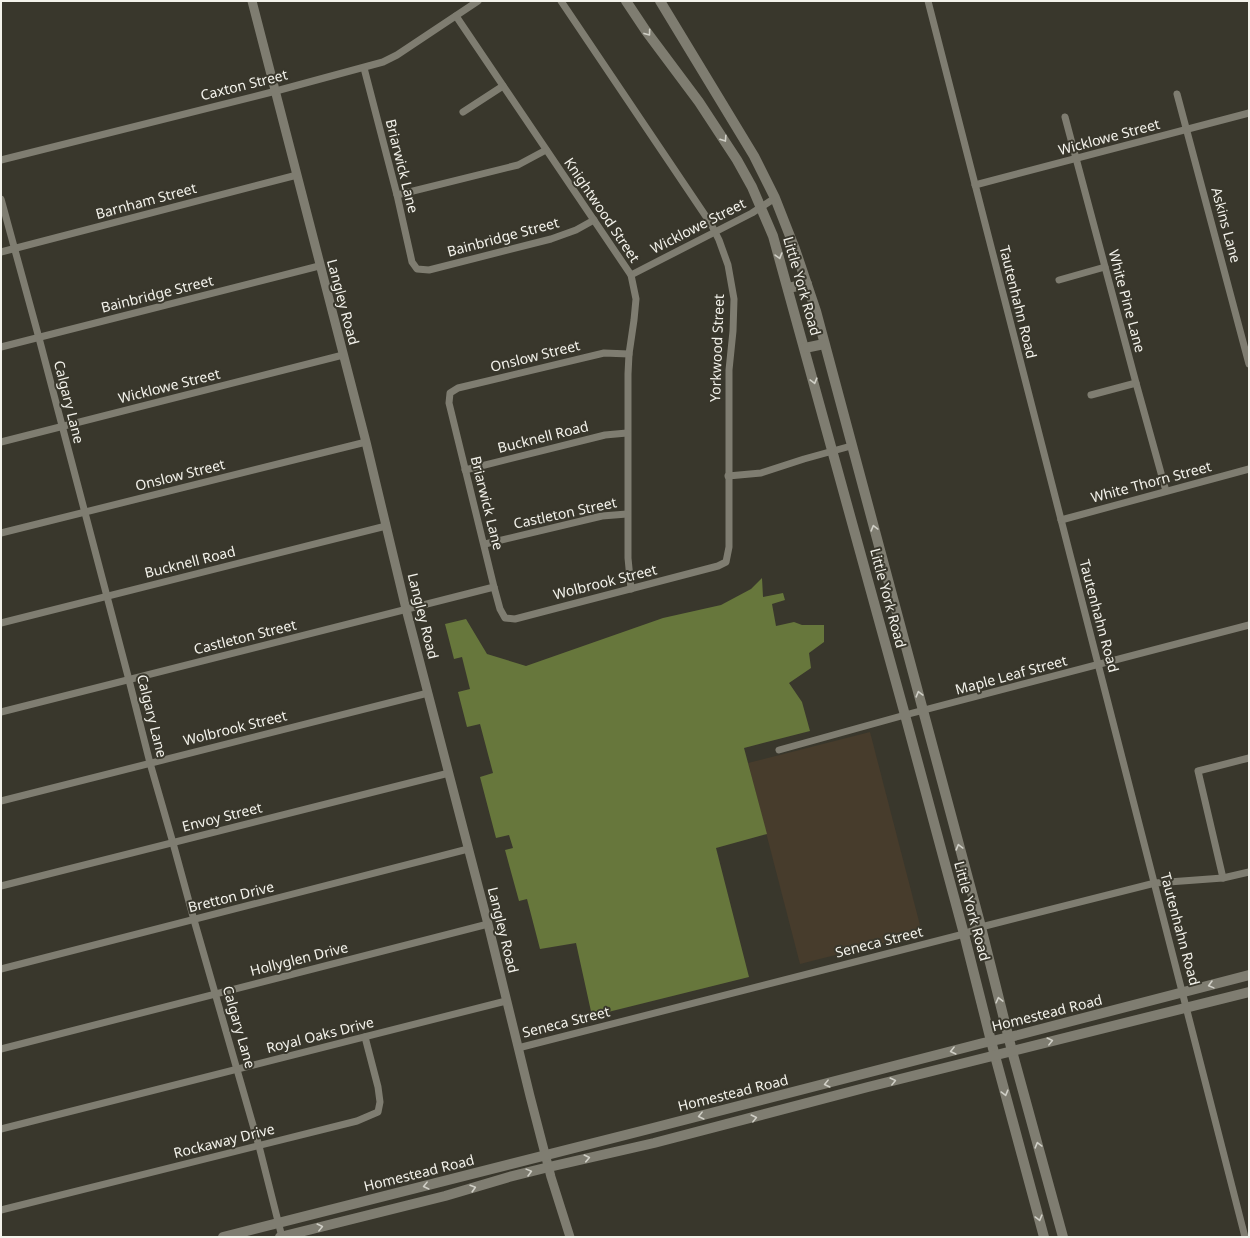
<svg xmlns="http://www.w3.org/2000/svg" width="1250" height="1238" font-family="'Noto Sans',sans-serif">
  <rect width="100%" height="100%" fill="#39372c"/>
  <path fill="#473c2c" d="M 870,732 L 922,933 L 800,964 L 748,763 Z"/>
  <path fill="#67773c" d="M 762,578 L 763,597 L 783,593 L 785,600 L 772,604 L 776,626 L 794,622 L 802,625 L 824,625 L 824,642 L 809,653 L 811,668 L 789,683 L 802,702 L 810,731 L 744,748 L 767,834 L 716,848 L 749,977 L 592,1016 L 576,943 L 540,949 L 527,899 L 519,901 L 505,850 L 513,848 L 509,835 L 496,838 L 480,777 L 493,773 L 480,724 L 467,727 L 458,692 L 470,689 L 462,657 L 454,659 L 445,624 L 466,619 L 487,654 L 526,666 L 663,618 L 721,605 L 751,589 Z"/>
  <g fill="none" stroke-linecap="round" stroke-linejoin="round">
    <g stroke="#7f7d71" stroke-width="7">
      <path d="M 561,1 L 711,224 L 719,240 L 728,265 L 734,299 L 733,331 L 729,370 L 729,547 L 726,562 L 718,566 L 515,619 L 505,618 L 500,609 L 494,587 L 449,403 L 450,393 L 458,388 L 604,353 L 629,354"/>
      <path d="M 928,1 L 1245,1237"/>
      <path d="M 456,16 L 631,275 L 636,299 L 634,320 L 629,354 L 628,374 L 628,558 L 631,589"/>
      <path d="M 364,68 L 397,195 L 412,262 L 417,269 L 429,270 L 551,239 L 576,230 L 594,220"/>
      <path d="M 1177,94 L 1249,364"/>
      <path d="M 463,112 L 503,86"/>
      <path d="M 1065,117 L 1136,383 L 1166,491"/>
      <path d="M 1,160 L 276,91 L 383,62 L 397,55 L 478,1"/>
      <path d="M 975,185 L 1249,113"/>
      <path d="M 397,195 L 518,165 L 546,150"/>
      <path d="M 1,199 L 39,338 L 129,680 L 150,763 L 173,843 L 194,920 L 259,1146 L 282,1237"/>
      <path d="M 1,252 L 297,175"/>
      <path d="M 631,275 L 752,213 L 775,198"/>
      <path d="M 1059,280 L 1105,267"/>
      <path d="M 1,347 L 319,266"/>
      <path d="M 1091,395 L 1136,383"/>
      <path d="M 1,442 L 343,355"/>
      <path d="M 465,470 L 605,435 L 627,433"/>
      <path d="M 728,476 L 761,473 L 804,459 L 851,446"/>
      <path d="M 1061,520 L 1249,469"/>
      <path d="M 1,533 L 366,442"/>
      <path d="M 485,544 L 602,516 L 627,514"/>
      <path d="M 1,623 L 386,526"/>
      <path d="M 1,712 L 494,587"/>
      <path d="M 779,750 L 905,715 L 1249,625"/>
      <path d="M 1,801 L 428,693"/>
      <path d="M 1223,878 L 1198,771 L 1249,758"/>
      <path d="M 1,886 L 449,773"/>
      <path d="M 1,969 L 468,849"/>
      <path d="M 518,1048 L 964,934 L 981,927 L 1155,883 L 1223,878 L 1249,872"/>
      <path d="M 1,1049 L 488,924"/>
      <path d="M 1,1129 L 506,1001"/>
      <path d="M 1,1210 L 357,1121 L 378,1112 L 380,1102 L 378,1087 L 365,1037"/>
    </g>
    <path stroke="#7f7d71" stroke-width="9" d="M 252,1 L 366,442 L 406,609 L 488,924 L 530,1096 L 551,1177 L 570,1237"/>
    <g stroke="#7f7d71" stroke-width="10">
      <path d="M 626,1 L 646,31 L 699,102 L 737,160 L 752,187 L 773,236 L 905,715 L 964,934 L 991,1041 L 1044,1237"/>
      <path d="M 660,1 L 754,156 L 775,198 L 795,249 L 816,311 L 980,923 L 1012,1051 L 1063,1237"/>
      <path d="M 788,288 L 807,284"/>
      <path d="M 805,348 L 824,344"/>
      <path d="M 223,1237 L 649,1129 L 983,1043 L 1018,1035 L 1249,975"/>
      <path d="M 280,1237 L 445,1196 L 509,1177 L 549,1167 L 654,1143 L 868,1087 L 1249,992"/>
    </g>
  </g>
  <defs><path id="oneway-chevron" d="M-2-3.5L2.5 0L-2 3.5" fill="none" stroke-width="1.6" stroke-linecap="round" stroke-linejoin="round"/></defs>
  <g stroke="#d0cfc6">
    <use href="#oneway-chevron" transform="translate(648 33) rotate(54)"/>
    <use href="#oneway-chevron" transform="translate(724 139) rotate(57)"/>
    <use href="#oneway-chevron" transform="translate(779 256) rotate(74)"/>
    <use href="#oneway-chevron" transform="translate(814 381) rotate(75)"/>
    <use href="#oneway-chevron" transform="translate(874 528) rotate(-105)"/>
    <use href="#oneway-chevron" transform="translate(919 694) rotate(-105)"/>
    <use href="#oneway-chevron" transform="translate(959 847) rotate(-105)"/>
    <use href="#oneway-chevron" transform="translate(1211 985) rotate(165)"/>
    <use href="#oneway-chevron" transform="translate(999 1000) rotate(-104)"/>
    <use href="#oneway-chevron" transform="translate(1050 1041) rotate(-14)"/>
    <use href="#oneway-chevron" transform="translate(953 1051) rotate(166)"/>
    <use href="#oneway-chevron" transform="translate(893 1081) rotate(-14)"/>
    <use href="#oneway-chevron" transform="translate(827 1084) rotate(166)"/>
    <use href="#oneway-chevron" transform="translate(1005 1093) rotate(75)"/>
    <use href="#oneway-chevron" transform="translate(701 1116) rotate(166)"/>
    <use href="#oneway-chevron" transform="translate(754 1118) rotate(-14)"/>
    <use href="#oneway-chevron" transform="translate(1038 1145) rotate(-105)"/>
    <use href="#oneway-chevron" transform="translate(587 1158) rotate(-13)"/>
    <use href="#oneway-chevron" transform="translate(529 1172) rotate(-15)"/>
    <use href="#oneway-chevron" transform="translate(426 1186) rotate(166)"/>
    <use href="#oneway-chevron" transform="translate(473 1188) rotate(-17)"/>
    <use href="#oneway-chevron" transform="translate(1039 1218) rotate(75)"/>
    <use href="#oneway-chevron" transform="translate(320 1227) rotate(-14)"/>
  </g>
  <g text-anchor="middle" stroke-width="4" stroke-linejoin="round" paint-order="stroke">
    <g font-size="14" fill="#f3f2eb" stroke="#39372c">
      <text transform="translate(244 85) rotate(-14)" y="5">Caxton Street</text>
      <text transform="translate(1109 137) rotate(-15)" y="5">Wicklowe Street</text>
      <text transform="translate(402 166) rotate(76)" y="5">Briarwick Lane</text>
      <text transform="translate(146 201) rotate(-15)" y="5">Barnham Street</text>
      <text transform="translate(602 210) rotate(56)" y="5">Knightwood Street</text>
      <text transform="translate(1226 225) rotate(75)" y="5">Askins Lane</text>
      <text transform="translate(698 226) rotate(-27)" y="5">Wicklowe Street</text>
      <text transform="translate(503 237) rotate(-15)" y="5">Bainbridge Street</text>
      <text transform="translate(802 286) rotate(74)" y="5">Little York Road</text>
      <text transform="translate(157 294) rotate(-14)" y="5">Bainbridge Street</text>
      <text transform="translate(1127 301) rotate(75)" y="5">White Pine Lane</text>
      <text transform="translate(343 302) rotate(75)" y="5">Langley Road</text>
      <text transform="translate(1018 302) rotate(76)" y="5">Tautenhahn Road</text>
      <text transform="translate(717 348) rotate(-88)" y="5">Yorkwood Street</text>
      <text transform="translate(535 356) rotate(-14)" y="5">Onslow Street</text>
      <text transform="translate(169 386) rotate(-14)" y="5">Wicklowe Street</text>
      <text transform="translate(69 402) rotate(76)" y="5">Calgary Lane</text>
      <text transform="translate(543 437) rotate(-14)" y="5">Bucknell Road</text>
      <text transform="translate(180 475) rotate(-14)" y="5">Onslow Street</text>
      <text transform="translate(1151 482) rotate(-15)" y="5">White Thorn Street</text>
      <text transform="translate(487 503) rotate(76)" y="5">Briarwick Lane</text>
      <text transform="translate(565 513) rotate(-12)" y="5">Castleton Street</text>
      <text transform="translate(190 562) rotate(-14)" y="5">Bucknell Road</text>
      <text transform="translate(605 582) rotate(-14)" y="5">Wolbrook Street</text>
      <text transform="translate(888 598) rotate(75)" y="5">Little York Road</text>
      <text transform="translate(423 616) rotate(76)" y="5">Langley Road</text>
      <text transform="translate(1099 616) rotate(75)" y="5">Tautenhahn Road</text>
      <text transform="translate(245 637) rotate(-14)" y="5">Castleton Street</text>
      <text transform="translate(1011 675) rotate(-15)" y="5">Maple Leaf Street</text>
      <text transform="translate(152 716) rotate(76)" y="5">Calgary Lane</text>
      <text transform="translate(235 728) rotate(-14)" y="5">Wolbrook Street</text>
      <text transform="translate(222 817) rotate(-14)" y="5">Envoy Street</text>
      <text transform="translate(231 897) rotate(-14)" y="5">Bretton Drive</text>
      <text transform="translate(972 911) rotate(75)" y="5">Little York Road</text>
      <text transform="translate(1180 929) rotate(75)" y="5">Tautenhahn Road</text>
      <text transform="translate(503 930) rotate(76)" y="5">Langley Road</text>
      <text transform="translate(879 942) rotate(-14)" y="5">Seneca Street</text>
      <text transform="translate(299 959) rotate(-14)" y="5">Hollyglen Drive</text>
      <text transform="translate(1047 1013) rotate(-14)" y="5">Homestead Road</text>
      <text transform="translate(566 1022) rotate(-14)" y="5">Seneca Street</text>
      <text transform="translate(239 1027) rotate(74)" y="5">Calgary Lane</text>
      <text transform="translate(320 1035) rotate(-14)" y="5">Royal Oaks Drive</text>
      <text transform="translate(733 1093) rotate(-14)" y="5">Homestead Road</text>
      <text transform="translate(224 1141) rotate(-14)" y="5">Rockaway Drive</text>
      <text transform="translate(419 1173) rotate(-14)" y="5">Homestead Road</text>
    </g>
  </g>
  <rect width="1250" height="1238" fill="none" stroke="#f3f2eb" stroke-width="4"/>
</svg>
